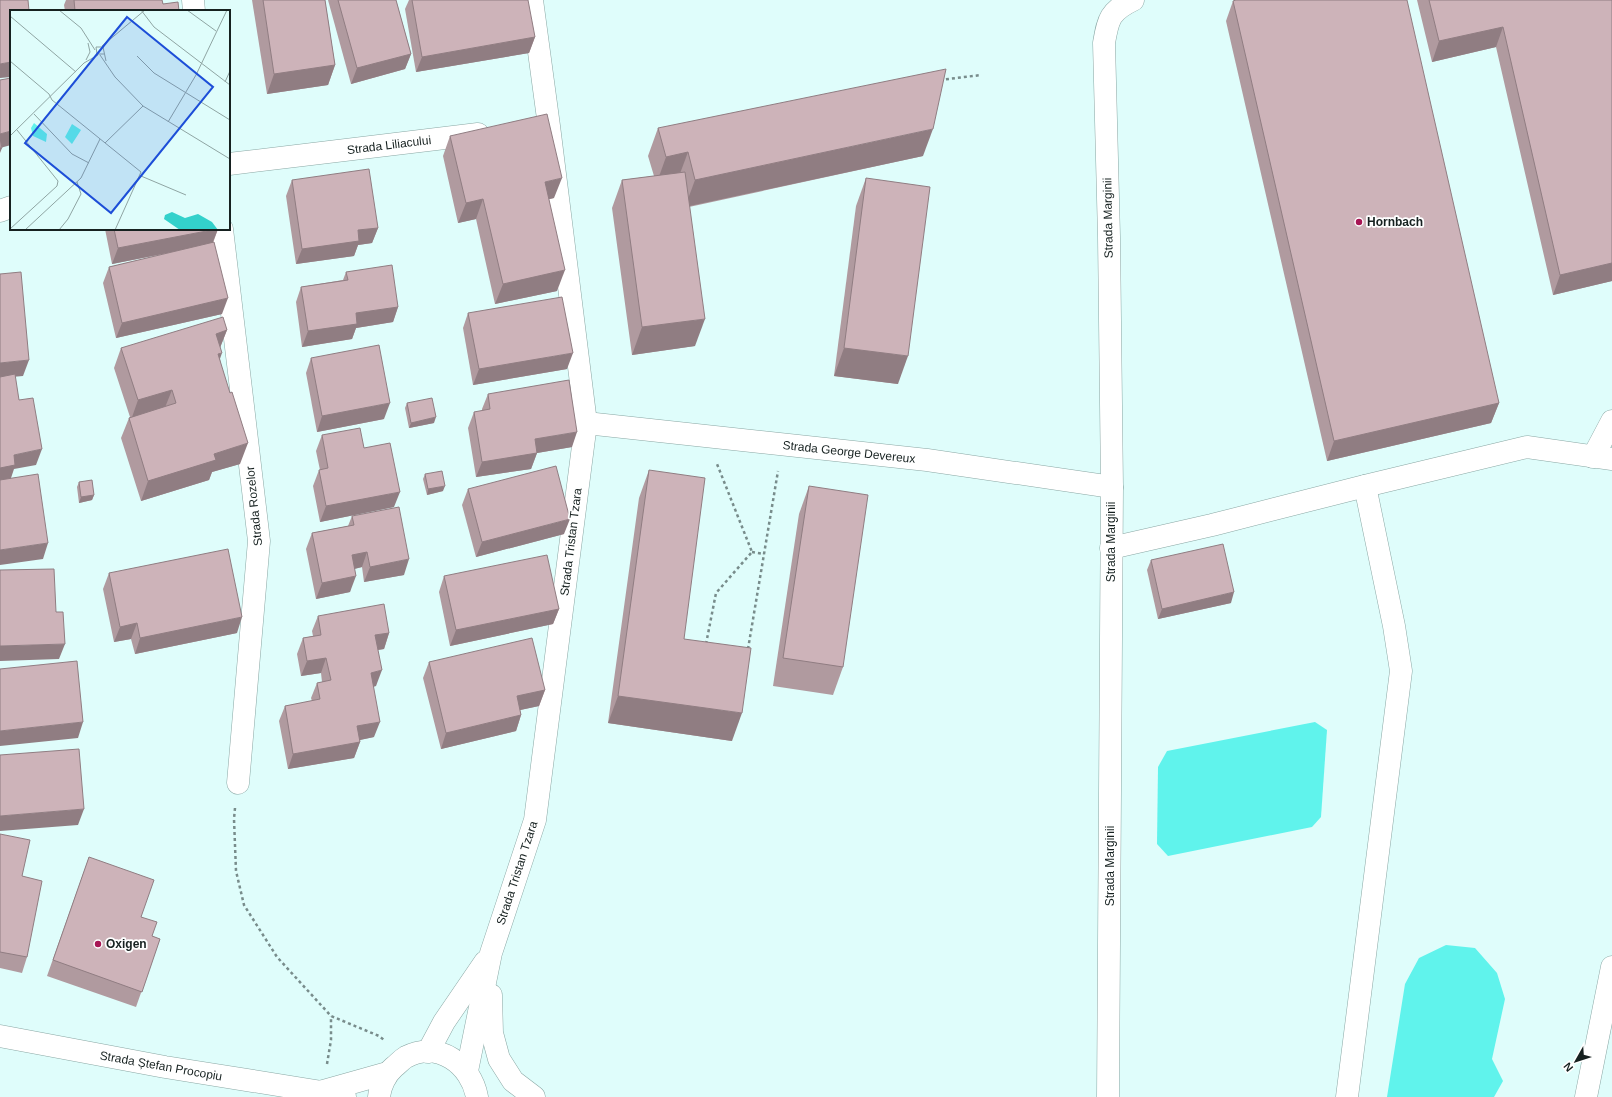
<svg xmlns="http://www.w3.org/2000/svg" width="1612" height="1097" font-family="Helvetica,sans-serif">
  <rect width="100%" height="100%" fill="#dffdfb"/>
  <g fill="#60f3ec">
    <path d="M 1315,722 L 1327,730 L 1321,817 L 1312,827 L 1168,856 L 1157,844 L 1158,767 L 1167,751 Z"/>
    <path d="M 1446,945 L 1475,948 L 1497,973 L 1505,999 L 1492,1059 L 1503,1081 L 1494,1097 L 1387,1097 L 1405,984 L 1419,958 Z"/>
  </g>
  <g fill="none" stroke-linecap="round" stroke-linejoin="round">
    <g stroke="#8aa7a4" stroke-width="23">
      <g id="minor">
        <path d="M 193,0 L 194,11"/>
        <path d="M 229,164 L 478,134"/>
        <path d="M 0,211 L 11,207"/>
        <path d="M 222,229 L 259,541 L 238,783"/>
        <path d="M 586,423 L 927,460 L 1112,487"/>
        <path d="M 1593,457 L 1612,421"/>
        <path d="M 1111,548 L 1212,525 L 1365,486 L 1527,447 L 1612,459"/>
        <path d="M 491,995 L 492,1033 L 499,1059 L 513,1081 L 534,1097"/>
        <path d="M 0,1036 L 165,1067 L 322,1092 L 345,1097"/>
        <path d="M 428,1052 L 444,1022 L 485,962"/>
        <path d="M 467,1071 L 491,953 L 535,820 L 586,423 L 549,126 L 532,0"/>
        <path d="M 323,1091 L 387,1073"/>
        <path d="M 379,1097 C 380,1086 386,1074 394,1067 C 398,1064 401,1060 406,1057 C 438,1040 471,1064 477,1097"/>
        <path d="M 1108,1097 L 1112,487 L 1109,237 L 1104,43 C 1108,19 1110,11 1133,0"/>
        <path d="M 1347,1097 L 1401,671 L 1394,626 L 1365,486"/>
        <path d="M 1586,1097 L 1612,967"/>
      </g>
    </g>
    <g stroke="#788c8b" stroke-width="2.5" stroke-dasharray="3 3" stroke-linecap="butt">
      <path d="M 940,80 L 981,75"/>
      <path d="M 752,552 L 764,554"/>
      <path d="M 706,644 L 716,593 L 752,552 L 717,464"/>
      <path d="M 748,649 L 778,471"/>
      <path d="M 235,808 L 234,819 L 236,871 L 244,905 L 277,957 L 331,1016 L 379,1036 L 384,1040"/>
      <path d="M 327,1064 L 331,1040 L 331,1016"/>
    </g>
    <use href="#minor" stroke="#fff" stroke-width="22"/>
  </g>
  <g fill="#b09a9f">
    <path d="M 66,0 L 162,0 L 163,4 L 179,11 L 65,11 L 64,5 Z"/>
    <path d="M 252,0 L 325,0 L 335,65 L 328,85 L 267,94 Z"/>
    <path d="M 328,0 L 396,0 L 411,54 L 405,69 L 351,84 Z"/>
    <path d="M 409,0 L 412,0 L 535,37 L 529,53 L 416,72 L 405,9 Z"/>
    <path d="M 1417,0 L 1612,0 L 1612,281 L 1553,295 L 1496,47 L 1432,62 Z"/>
    <path d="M 1233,1 L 1499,403 L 1491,423 L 1327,461 L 1226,21 Z"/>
    <path d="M 658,128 L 923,156 L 689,207 L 695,346 L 632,355 L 612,208 L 622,180 L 654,176 L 648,156 Z"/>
    <path d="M 450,136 L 554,198 L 549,199 L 557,291 L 495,304 L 476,219 L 458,223 L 443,156 Z"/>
    <path d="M 866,178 L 898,384 L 834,376 L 856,206 Z"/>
    <path d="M 292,180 L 378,228 L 372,243 L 358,245 L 354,256 L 296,264 L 286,196 Z"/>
    <path d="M 105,229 L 218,229 L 213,243 L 222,314 L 116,338 L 103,283 L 109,267 L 179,251 L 112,264 Z"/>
    <path d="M 346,272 L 398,307 L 393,322 L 356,328 L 352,339 L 302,347 L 296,302 L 301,287 L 343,280 Z"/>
    <path d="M 468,313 L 567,369 L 473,385 L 463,328 Z"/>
    <path d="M 227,330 L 220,348 L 220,359 L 240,464 L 212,472 L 209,480 L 141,501 L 121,438 L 129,418 L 130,417 L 114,368 L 121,348 Z"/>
    <path d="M 311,358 L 384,419 L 317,432 L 306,373 Z"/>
    <path d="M 488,394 L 572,447 L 537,453 L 531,469 L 476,477 L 468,428 L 474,412 L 482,411 L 482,409 Z"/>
    <path d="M 407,403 L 434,423 L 409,428 L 405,408 Z"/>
    <path d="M 322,435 L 364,448 L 394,507 L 320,522 L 313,486 L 319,470 L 320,470 L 316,451 Z"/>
    <path d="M 649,470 L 684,639 L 732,741 L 608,723 L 639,498 Z"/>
    <path d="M 425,474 L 443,491 L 427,495 L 423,479 Z"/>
    <path d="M 79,482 L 94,495 L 92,500 L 79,503 L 77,487 Z"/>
    <path d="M 809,486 L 843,667 L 833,695 L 773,686 L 799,514 Z"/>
    <path d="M 468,489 L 564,534 L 476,557 L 462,505 Z"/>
    <path d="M 352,516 L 404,575 L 364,582 L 362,567 L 354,569 L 350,592 L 316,599 L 306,549 L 312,533 L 348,526 Z"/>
    <path d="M 1151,560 L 1231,603 L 1158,619 L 1147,570 Z"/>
    <path d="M 109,573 L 237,633 L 135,654 L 131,639 L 114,642 L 103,589 Z"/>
    <path d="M 444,576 L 559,609 L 553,624 L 450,646 L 439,592 Z"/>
    <path d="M 318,616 L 389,633 L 384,649 L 378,650 L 376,686 L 373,687 L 374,737 L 359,740 L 360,742 L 354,758 L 288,769 L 279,721 L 285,706 L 312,701 L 311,698 L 317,683 L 322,682 L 321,673 L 301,676 L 297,654 L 303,638 L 313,636 L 312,631 Z"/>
    <path d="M 429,662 L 545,690 L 539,706 L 520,710 L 521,715 L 516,731 L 441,749 L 423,678 Z"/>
    <path d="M 0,834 L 22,876 L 27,957 L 22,973 L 0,968 Z"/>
    <path d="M 89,857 L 141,917 L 152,936 L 160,939 L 136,1007 L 47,976 Z"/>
  </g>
  <g fill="#907d82">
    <path d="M 1503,27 L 1496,47 L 1432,62 L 1439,41 Z"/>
    <path d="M 535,37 L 529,53 L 416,72 L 422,57 Z"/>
    <path d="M 411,54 L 405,69 L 351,84 L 357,68 Z"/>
    <path d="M 11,62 L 11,77 L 0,78 L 0,64 Z"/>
    <path d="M 335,65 L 328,85 L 267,94 L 274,74 Z"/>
    <path d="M 933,129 L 923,156 L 685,207 L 695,180 Z"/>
    <path d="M 11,131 L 11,145 L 0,148 L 0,134 Z"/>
    <path d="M 0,148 L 2,148 L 0,153 Z"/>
    <path d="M 688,152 L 678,179 L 656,185 L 666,157 Z"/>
    <path d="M 562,178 L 554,198 L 537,202 L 545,182 Z"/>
    <path d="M 483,199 L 476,219 L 458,223 L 466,203 Z"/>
    <path d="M 378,228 L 372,243 L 358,245 L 354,256 L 296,264 L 302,249 L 358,230 Z"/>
    <path d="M 218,229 L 212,244 L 112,264 L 118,248 Z"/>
    <path d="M 1612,263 L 1612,281 L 1553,295 L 1560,275 Z"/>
    <path d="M 565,270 L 557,291 L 495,304 L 503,284 Z"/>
    <path d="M 228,298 L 222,314 L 116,338 L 122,323 Z"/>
    <path d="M 398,307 L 393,322 L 356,328 L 352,339 L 302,347 L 308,331 L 356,313 Z"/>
    <path d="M 705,319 L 695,346 L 632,355 L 642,327 Z"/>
    <path d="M 227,330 L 219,350 L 216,334 Z"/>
    <path d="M 844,348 L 908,356 L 898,384 L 834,376 Z"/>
    <path d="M 222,353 L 215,373 L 218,354 Z"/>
    <path d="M 573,353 L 567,369 L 473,385 L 479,369 Z"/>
    <path d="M 29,360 L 23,376 L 0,378 L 0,363 Z"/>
    <path d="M 172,390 L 164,410 L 131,420 L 138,400 Z"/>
    <path d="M 390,403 L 384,419 L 317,432 L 322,416 Z"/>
    <path d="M 1499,403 L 1491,423 L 1327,461 L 1334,441 Z"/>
    <path d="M 436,417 L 434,423 L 409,428 L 411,423 Z"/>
    <path d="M 577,432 L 572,447 L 537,453 L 531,469 L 476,477 L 482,462 L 535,439 Z"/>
    <path d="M 248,443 L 240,464 L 212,472 L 209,480 L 141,501 L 148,481 L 214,454 Z"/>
    <path d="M 42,449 L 36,465 L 14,469 L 10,481 L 0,483 L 0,468 L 14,455 Z"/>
    <path d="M 445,486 L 443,491 L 427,495 L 428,489 Z"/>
    <path d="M 400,492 L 394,507 L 320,522 L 326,506 Z"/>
    <path d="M 94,495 L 92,500 L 79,503 L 81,497 Z"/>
    <path d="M 570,519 L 564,534 L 476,557 L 482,542 Z"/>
    <path d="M 48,543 L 43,559 L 0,565 L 0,550 Z"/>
    <path d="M 367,552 L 362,567 L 346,571 L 352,555 Z"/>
    <path d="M 409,559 L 404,575 L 364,582 L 370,567 Z"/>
    <path d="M 356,576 L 350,592 L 316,599 L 322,583 Z"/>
    <path d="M 1234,592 L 1231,603 L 1158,619 L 1162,609 Z"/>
    <path d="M 559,609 L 553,624 L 450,646 L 456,630 Z"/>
    <path d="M 242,617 L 237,633 L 135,654 L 140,638 Z"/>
    <path d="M 137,623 L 131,639 L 114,642 L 120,627 Z"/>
    <path d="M 389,633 L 384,649 L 370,651 L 375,635 Z"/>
    <path d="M 65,644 L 59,659 L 0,661 L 0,646 Z"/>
    <path d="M 326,658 L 321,673 L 301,676 L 307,661 Z"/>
    <path d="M 382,670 L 376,686 L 365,688 L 371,673 Z"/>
    <path d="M 545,690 L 539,706 L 511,712 L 517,696 Z"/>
    <path d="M 618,696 L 742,713 L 732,741 L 608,723 Z"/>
    <path d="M 521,715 L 516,731 L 441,749 L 446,733 Z"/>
    <path d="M 83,722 L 78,738 L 0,746 L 0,731 Z"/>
    <path d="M 380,722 L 374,737 L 351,742 L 357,726 Z"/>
    <path d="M 360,742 L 354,758 L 288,769 L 293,754 Z"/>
    <path d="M 84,809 L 78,825 L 0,831 L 0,816 Z"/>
  </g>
  <g fill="#cdb3b9" stroke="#907d82">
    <path d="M 0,0 L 28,0 L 29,11 L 11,11 L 11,62 L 0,64 Z"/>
    <path d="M 74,0 L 162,0 L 163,4 L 178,2 L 179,11 L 75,11 Z"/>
    <path d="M 263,0 L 325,0 L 335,65 L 274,74 Z"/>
    <path d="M 338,0 L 396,0 L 411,54 L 357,68 Z"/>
    <path d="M 412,0 L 528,0 L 535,37 L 422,57 Z"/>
    <path d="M 1236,0 L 1407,0 L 1499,403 L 1334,441 L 1233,1 Z"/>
    <path d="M 1429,0 L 1612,0 L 1612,263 L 1560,275 L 1503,27 L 1439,41 Z"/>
    <path d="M 946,69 L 933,129 L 695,180 L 688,152 L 666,157 L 658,128 Z"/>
    <path d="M 11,78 L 11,131 L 0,134 L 0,80 Z"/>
    <path d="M 547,114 L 562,178 L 545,182 L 565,270 L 503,284 L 483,199 L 466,203 L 450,136 Z"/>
    <path d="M 0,138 L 2,148 L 0,148 Z"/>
    <path d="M 369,169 L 378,228 L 358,230 L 359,241 L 302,249 L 292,180 Z"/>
    <path d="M 685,172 L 705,319 L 642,327 L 622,180 Z"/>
    <path d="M 866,178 L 930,187 L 908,356 L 844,348 Z"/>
    <path d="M 114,229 L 217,229 L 118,248 Z"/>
    <path d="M 214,242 L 228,298 L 122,323 L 109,267 Z"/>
    <path d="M 392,265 L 398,307 L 356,313 L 357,324 L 308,331 L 301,287 L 348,280 L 346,272 Z"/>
    <path d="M 21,272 L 29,360 L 0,363 L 0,274 Z"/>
    <path d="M 562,297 L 573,353 L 479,369 L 468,313 Z"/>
    <path d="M 223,317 L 227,330 L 216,334 L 222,353 L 218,354 L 230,393 L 232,392 L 248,443 L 214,454 L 216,460 L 148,481 L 129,418 L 176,403 L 172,390 L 138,400 L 121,348 Z"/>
    <path d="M 379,345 L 390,403 L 322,416 L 311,358 Z"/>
    <path d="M 15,374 L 19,400 L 33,398 L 42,449 L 14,455 L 15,465 L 0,468 L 0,377 Z"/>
    <path d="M 569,380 L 577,432 L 535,439 L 537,453 L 482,462 L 474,412 L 490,409 L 488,394 Z"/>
    <path d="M 432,398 L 436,417 L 411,423 L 407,403 Z"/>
    <path d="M 360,428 L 364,448 L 390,443 L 400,492 L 326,506 L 319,470 L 328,468 L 322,435 Z"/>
    <path d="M 556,466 L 570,519 L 482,542 L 468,489 Z"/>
    <path d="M 649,470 L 705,478 L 684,639 L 751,648 L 742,713 L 618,696 Z"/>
    <path d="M 442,471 L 445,486 L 428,489 L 425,474 Z"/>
    <path d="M 38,474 L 48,543 L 0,550 L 0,480 Z"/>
    <path d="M 92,480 L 94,495 L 81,497 L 79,482 Z"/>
    <path d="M 809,486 L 868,495 L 843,667 L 783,658 Z"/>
    <path d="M 399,507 L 409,559 L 370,567 L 367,552 L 352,555 L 356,576 L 322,583 L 312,533 L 354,525 L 352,516 Z"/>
    <path d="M 1223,544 L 1234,592 L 1162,609 L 1151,560 Z"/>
    <path d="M 228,549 L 242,617 L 140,638 L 137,623 L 120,627 L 109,573 Z"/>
    <path d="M 547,555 L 559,609 L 456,630 L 444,576 Z"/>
    <path d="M 54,569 L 56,612 L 63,612 L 65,644 L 0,646 L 0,570 Z"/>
    <path d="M 384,604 L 389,633 L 375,635 L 382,670 L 371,673 L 380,722 L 357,726 L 360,742 L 293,754 L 285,706 L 320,699 L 317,683 L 331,680 L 326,658 L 307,661 L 303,638 L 321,635 L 318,616 Z"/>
    <path d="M 532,638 L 545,690 L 517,696 L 521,715 L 446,733 L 429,662 Z"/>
    <path d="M 77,661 L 83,722 L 0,731 L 0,669 Z"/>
    <path d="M 79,749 L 84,809 L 0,816 L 0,755 Z"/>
    <path d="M 0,834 L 30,840 L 22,876 L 42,881 L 27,957 L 0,952 Z"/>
    <path d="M 89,857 L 154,880 L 141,917 L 157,922 L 152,936 L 160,939 L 142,992 L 53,960 Z"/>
  </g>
  <g fill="#a71654" stroke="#fff" stroke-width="1.5">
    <circle cx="1359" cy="222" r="4"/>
    <circle cx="98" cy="944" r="4"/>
  </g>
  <g text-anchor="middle" stroke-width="3.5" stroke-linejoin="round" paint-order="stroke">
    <g font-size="12" fill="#162120" stroke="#fff">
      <text transform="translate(389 145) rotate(-7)" y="4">Strada Liliacului</text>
      <text transform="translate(1108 218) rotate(-91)" y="4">Strada Marginii</text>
      <text transform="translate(849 452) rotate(6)" y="4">Strada George Devereux</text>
      <text transform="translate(254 506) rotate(-96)" y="4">Strada Rozelor</text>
      <text transform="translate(571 542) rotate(-83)" y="4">Strada Tristan Tzara</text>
      <text transform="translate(1111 542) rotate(-90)" y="4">Strada Marginii</text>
      <text transform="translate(1110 866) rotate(-90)" y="4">Strada Marginii</text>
      <text transform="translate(517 873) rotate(-72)" y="4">Strada Tristan Tzara</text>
      <text transform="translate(161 1066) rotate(10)" y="4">Strada Ștefan Procopiu</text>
    </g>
    <g font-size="12" font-weight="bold" fill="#162120" stroke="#fff" text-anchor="start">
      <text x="1367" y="226">Hornbach</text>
      <text x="106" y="948">Oxigen</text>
    </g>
  </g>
  <g transform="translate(10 10)">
    <rect width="220" height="220" fill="#dffdfb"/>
    <path d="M 162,202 L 175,208 L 188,204 L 202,212 L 208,220 L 170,220 L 154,209 L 155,205 Z" fill="#33d1cb"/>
    <path d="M 24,113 L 37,124 L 36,132 L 23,126 L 21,118 ZM 62,114 L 71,120 L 62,134 L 55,127 Z" fill="#60f3ec"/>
    <path fill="none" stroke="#8fa5a3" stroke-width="1" d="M 49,0 L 71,18 L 85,40M 131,0 L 144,17 L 220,75M 177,0 L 206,21M 0,6 L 66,62M 92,36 L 135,0M 94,44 L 87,44 L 86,37 L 93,37 L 96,51M 90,45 L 105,67 L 133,96 L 220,149M 127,46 L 144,63 L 220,110M 76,50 L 80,42 L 78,33M 0,51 L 39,84 L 42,90 L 131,162 L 105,220M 215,72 L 220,61M 24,104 L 62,144 L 79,153M 158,112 L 186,65 L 217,0M 0,126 L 74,53 L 88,45M 95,133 L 133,96M 131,166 L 176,185M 0,219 L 47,176 L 48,171 L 7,120M 15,220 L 71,168 L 90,129M 49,220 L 58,209 L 71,184 L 67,172"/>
    <path fill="#1d4ed8" fill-opacity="0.15" stroke="#1d4ed8" stroke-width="2" d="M 117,7 L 203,77 L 101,203 L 15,133 Z"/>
    <rect width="220" height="220" fill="none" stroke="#162120" stroke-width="2"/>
  </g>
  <g transform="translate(1576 1061) rotate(231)" stroke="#ffffff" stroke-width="3" paint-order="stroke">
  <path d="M0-3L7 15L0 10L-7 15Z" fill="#162120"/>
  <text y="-6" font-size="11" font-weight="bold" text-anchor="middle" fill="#162120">N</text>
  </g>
</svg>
